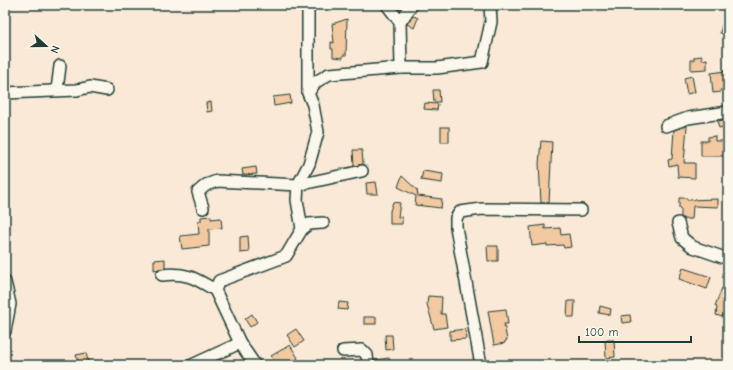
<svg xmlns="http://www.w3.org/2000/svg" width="733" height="370" font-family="'Comic Neue',sans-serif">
  <rect width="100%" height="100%" fill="#f9e9d6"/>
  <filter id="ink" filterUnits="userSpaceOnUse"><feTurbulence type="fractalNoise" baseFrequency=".025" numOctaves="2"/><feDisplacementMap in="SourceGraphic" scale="8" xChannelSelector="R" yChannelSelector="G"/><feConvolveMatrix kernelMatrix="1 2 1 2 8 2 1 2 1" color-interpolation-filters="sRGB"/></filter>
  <g filter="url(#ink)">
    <g fill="#f3c9a2" stroke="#1f3d34">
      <path d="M 413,16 L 418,18 L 414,28 L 407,24 Z"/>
      <path d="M 347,19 L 346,55 L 343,55 L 343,58 L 333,57 L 333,49 L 331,49 L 331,42 L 334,43 L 332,24 Z"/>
      <path d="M 722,25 L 728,27 L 728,34 L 720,33 Z"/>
      <path d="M 702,56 L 702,60 L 707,59 L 707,69 L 691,70 L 691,60 L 694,60 L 694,57 Z"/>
      <path d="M 726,71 L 728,85 L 724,85 L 725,90 L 720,90 L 721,92 L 713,93 L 711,73 Z"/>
      <path d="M 692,76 L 695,92 L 687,94 L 684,78 Z"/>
      <path d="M 433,90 L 439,90 L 440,102 L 434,102 Z"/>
      <path d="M 290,95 L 291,103 L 274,106 L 273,97 Z"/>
      <path d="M 211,102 L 212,111 L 207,112 L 206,103 Z"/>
      <path d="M 425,103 L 438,104 L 437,110 L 424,109 Z"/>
      <path d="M 725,120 L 726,126 L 719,128 L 717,121 Z"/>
      <path d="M 687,126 L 684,163 L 695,163 L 695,178 L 678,177 L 677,164 L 669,166 L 668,160 L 672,159 L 674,130 Z"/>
      <rect x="441" y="127" width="8" height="15"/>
      <path d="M 715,136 L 715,141 L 724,141 L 724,156 L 701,156 L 701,141 L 708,141 L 708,137 Z"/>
      <path d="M 541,141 L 552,142 L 549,203 L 541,203 L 539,163 Z"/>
      <path d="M 353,150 L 362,150 L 363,164 L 354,166 Z"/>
      <path d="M 256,167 L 257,174 L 243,175 L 242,169 Z"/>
      <path d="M 423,171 L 443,174 L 442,183 L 421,180 Z"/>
      <path d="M 402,176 L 417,190 L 418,196 L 442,199 L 441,208 L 415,205 L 416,196 L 398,187 Z"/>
      <path d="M 376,182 L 378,194 L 367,194 L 366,183 Z"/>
      <path d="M 679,198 L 687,198 L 687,200 L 718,199 L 718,207 L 693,206 L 692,219 L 684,219 L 681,217 L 681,209 L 679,209 Z"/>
      <path d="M 393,202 L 400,203 L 398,217 L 402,217 L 402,224 L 390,224 L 390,211 Z"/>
      <path d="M 211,216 L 211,219 L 221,218 L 222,228 L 209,229 L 209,246 L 182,249 L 180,236 L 199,234 L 198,221 L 201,221 L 201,217 Z"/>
      <path d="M 545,225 L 545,229 L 560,228 L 561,235 L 569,234 L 571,247 L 564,248 L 563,245 L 547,246 L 547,244 L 532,246 L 530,227 Z"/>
      <path d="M 248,236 L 249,252 L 240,253 L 240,237 Z"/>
      <path d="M 487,246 L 498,246 L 498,261 L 488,261 Z"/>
      <path d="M 165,259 L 165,268 L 154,270 L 154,260 Z"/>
      <path d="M 683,268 L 711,277 L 707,289 L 679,279 Z"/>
      <path d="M 722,288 L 728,290 L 728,315 L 724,313 L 722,317 L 716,315 L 717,307 L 715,306 Z"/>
      <path d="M 428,296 L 442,297 L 441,314 L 445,314 L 447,327 L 434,329 L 427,304 Z"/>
      <path d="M 568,301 L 575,301 L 574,317 L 567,317 Z"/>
      <path d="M 339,302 L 348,303 L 347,310 L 338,309 Z"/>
      <path d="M 600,306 L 611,309 L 610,315 L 599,313 Z"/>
      <path d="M 506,309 L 508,324 L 504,324 L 507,340 L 505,341 L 505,343 L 494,345 L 488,311 Z"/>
      <path d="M 252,314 L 257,322 L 250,327 L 245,319 Z"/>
      <path d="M 630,315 L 631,322 L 622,323 L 621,316 Z"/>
      <rect x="364" y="317" width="12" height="7"/>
      <path d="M 296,329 L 304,341 L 295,347 L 287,335 Z"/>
      <path d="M 465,329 L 466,339 L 450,340 L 450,331 Z"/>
      <path d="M 385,335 L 392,335 L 393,349 L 386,350 Z"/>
      <path d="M 605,340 L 614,340 L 615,357 L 606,358 Z"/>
      <path d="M 290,345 L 298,358 L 290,365 L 277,365 L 271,356 Z"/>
      <path d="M 86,353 L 89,365 L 79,365 L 76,355 Z"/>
      <path d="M 389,358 L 391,365 L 375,365 L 375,360 Z"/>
    </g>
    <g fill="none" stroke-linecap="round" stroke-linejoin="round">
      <g stroke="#1f3d34" stroke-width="14">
        <g id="minor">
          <path d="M 387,5 L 400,22 L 401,68"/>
          <path d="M 400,22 L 412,5"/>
          <path d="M 57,90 L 60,66"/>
          <path d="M 5,93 L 77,90 L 90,87 L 107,90"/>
          <path d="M 308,93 L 316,82 L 329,74 L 401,68 L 437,68 L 482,62 L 491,22 L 490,5"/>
          <path d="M 666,126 L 688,118 L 728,112"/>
          <path d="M 203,208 L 198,192 L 206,185 L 217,181 L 298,185 L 362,171"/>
          <path d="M 678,223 L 682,238 L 693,247 L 728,259"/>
          <path d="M 302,229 L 309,224 L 323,223"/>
          <path d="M 162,275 C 186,272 195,278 215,290"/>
          <path d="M 5,282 L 10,304 L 5,331"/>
          <path d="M 343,351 L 362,350 L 367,355 L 368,365"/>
          <path d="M 192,365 L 240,343"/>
          <path d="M 255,365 L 240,343 L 215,290 L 219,281 L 286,256 L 302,229 L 297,200 L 298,185 L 309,164 L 318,132 L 313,105 L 308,93 L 308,5"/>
          <path d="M 481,365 L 456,227 L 456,218 L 460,212 L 482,209 L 581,210"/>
        </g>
      </g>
      <use href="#minor" stroke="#fbf7ec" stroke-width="11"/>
    </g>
  </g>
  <rect width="733" height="370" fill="none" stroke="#fbf7ec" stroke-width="20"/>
  <rect x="10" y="10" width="713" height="350" fill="none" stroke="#1f3d34" stroke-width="1.5" filter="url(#ink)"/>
  <g transform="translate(46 46) rotate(111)" stroke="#fbf7ec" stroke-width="3" paint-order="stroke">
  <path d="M0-3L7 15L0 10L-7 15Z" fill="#1f3d34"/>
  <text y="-6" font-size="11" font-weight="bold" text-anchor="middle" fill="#1f3d34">N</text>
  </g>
  <path d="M579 336v6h112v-6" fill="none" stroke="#1f3d34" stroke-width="2"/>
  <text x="585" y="336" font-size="12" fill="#1f3d34" stroke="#fbf7ec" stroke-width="3" paint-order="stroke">100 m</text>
</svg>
